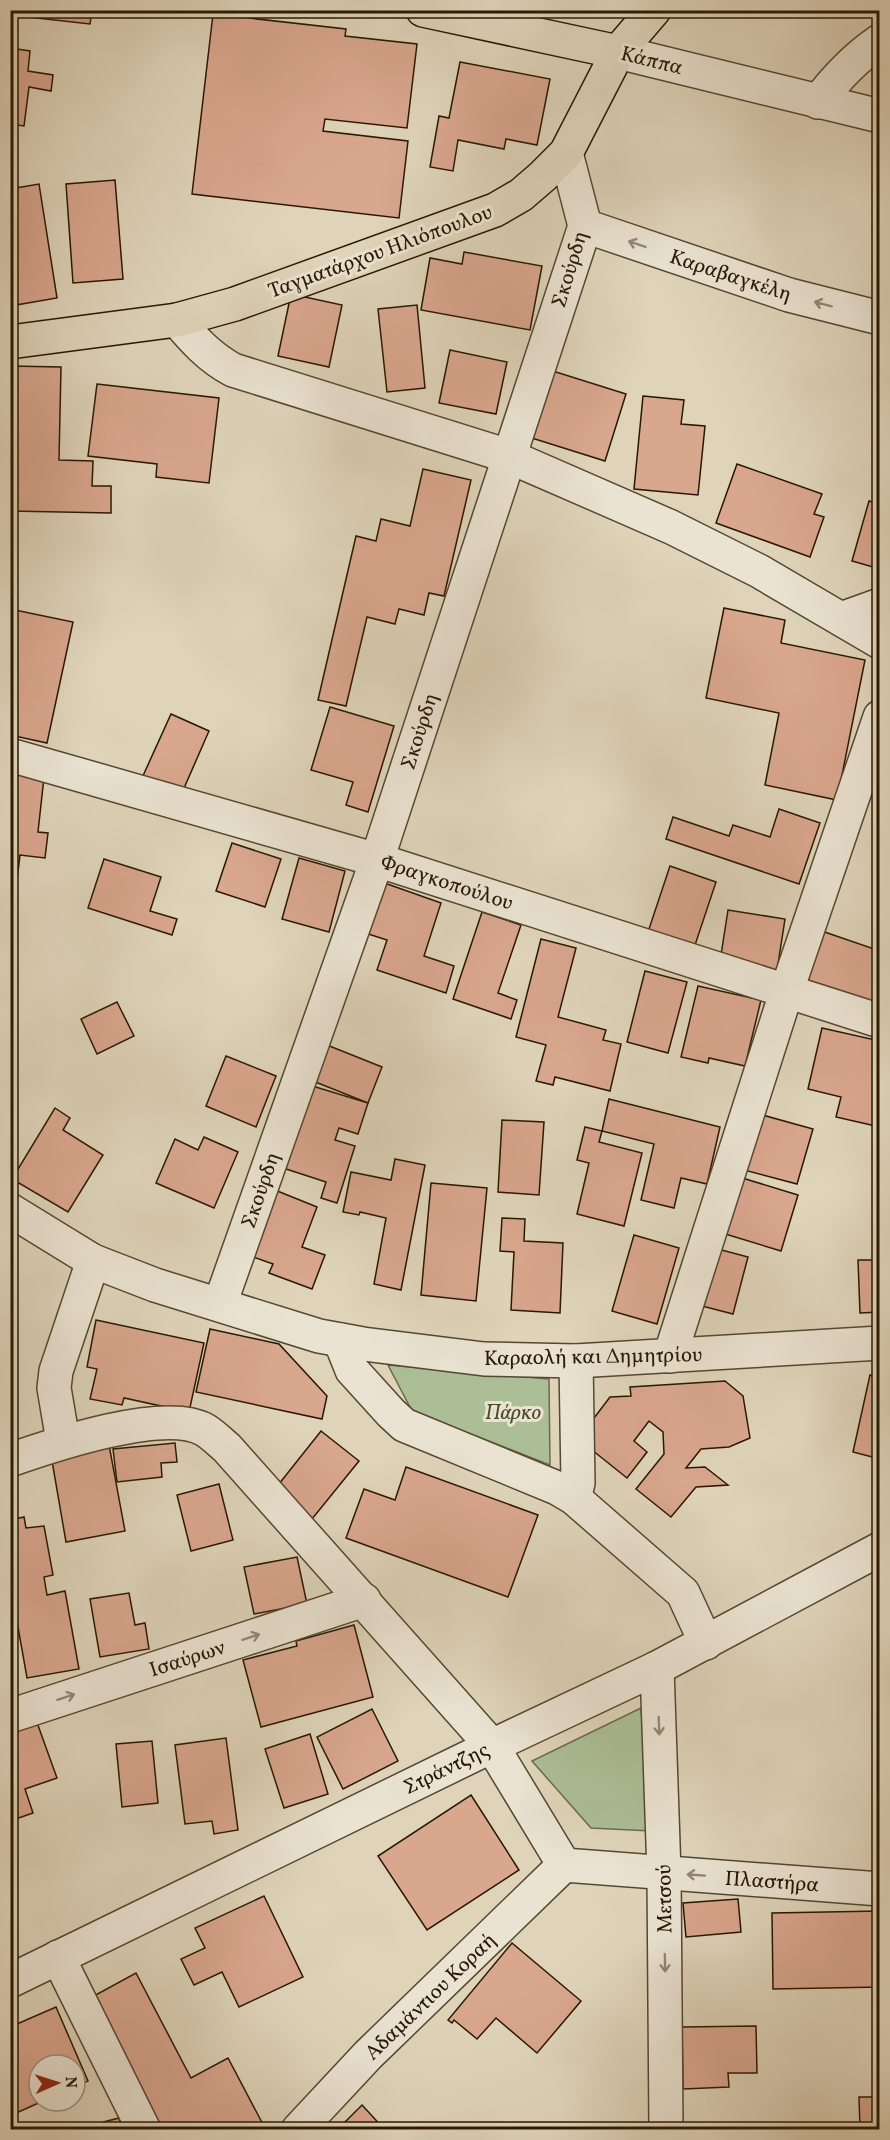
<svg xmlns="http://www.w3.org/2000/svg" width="890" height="2140" font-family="Vollkorn,serif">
  <rect width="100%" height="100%" fill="#dfd4ba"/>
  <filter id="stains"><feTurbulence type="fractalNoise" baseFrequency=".00333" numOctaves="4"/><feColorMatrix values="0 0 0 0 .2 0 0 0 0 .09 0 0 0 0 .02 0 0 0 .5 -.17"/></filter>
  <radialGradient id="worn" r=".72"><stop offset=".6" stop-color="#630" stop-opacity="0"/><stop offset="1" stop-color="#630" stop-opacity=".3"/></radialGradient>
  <g fill="#abbe95" stroke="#6a6b4b" stroke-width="1.5">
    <path d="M 388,1365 L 549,1379 L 550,1465 L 412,1411 Z"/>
    <path d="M 641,1708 L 651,1831 L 591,1828 L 532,1761 Z"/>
  </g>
  <g fill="#d9a68e" stroke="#291801" stroke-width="1.5">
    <path d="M 10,10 L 92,10 L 90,24 L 10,15 Z"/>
    <path d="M 213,14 L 346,29 L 345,36 L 417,44 L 407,128 L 325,119 L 323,131 L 408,141 L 399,218 L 192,194 Z"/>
    <path d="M 10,48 L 30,51 L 28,71 L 53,75 L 51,91 L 29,87 L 24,126 L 10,124 Z"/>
    <path d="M 460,62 L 550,79 L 537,145 L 506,139 L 504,149 L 458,140 L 453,171 L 430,167 L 439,116 L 449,118 Z"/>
    <path d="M 115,180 L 123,279 L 73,283 L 66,184 Z"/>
    <path d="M 39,184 L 57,298 L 10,306 L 10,189 Z"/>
    <path d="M 464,252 L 542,266 L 530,330 L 421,310 L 430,258 L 462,264 Z"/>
    <path d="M 291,294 L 342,305 L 329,367 L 278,356 Z"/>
    <path d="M 417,305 L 425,388 L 387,392 L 378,309 Z"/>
    <path d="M 450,350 L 507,362 L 496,414 L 439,403 Z"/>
    <path d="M 10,366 L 61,367 L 59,460 L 93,461 L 92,486 L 111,486 L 111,513 L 10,511 Z"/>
    <path d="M 540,367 L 626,394 L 605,461 L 519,434 Z"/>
    <path d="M 97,384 L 219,398 L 209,483 L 156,477 L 157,464 L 88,456 Z"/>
    <path d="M 643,396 L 684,400 L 681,424 L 705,426 L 698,495 L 634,489 Z"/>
    <path d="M 737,464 L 822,494 L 814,514 L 824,517 L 810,557 L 716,523 Z"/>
    <path d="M 423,469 L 471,480 L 444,596 L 429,593 L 424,615 L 399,609 L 395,624 L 367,617 L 346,706 L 318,700 L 356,536 L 376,541 L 381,519 L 410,526 Z"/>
    <path d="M 869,501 L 880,504 L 880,569 L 852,561 Z"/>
    <path d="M 724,608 L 785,620 L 781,643 L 865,660 L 837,800 L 765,785 L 779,713 L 706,698 Z"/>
    <path d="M 10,609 L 73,622 L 47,743 L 10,735 Z"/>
    <path d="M 330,707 L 394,726 L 368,812 L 346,805 L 353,782 L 311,770 Z"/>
    <path d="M 171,714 L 209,731 L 181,795 L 142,778 Z"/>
    <path d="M 10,764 L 45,768 L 38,832 L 48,833 L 45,858 L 20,855 L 13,914 L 10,914 Z"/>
    <path d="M 779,809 L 820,823 L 799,884 L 666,839 L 673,817 L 729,836 L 733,825 L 770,837 Z"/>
    <path d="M 232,843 L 281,859 L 265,907 L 216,891 Z"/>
    <path d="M 299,858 L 345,871 L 329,932 L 282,919 Z"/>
    <path d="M 104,859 L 161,877 L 150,911 L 177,919 L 172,935 L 88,908 Z"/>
    <path d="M 670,866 L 716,882 L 693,951 L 647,935 Z"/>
    <path d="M 376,880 L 441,903 L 424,956 L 454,966 L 446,993 L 377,970 L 387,940 L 359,931 Z"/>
    <path d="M 728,910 L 785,919 L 776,977 L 719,968 Z"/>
    <path d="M 482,912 L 521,925 L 498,993 L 517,1000 L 511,1019 L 453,999 Z"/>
    <path d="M 813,928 L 880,951 L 880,1012 L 795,983 Z"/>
    <path d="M 541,939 L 576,948 L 558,1017 L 606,1030 L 603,1040 L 621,1044 L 610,1091 L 555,1077 L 553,1085 L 536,1081 L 546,1045 L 516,1037 Z"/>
    <path d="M 645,971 L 687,982 L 668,1053 L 627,1042 Z"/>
    <path d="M 698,986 L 761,1000 L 745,1066 L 709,1058 L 708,1063 L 681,1057 Z"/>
    <path d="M 117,1002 L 134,1036 L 97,1054 L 81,1019 Z"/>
    <path d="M 822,1028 L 880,1041 L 880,1127 L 836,1117 L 841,1097 L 808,1089 Z"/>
    <path d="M 322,1043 L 382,1067 L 368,1103 L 308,1079 Z"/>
    <path d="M 226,1056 L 276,1076 L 256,1127 L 206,1106 Z"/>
    <path d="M 306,1084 L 368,1103 L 358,1134 L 339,1128 L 335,1140 L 355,1146 L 337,1203 L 321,1198 L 326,1182 L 280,1167 Z"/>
    <path d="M 609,1099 L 720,1127 L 707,1184 L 681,1178 L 674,1208 L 641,1200 L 654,1144 L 602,1131 Z"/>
    <path d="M 55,1108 L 70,1118 L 63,1130 L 103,1155 L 68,1212 L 12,1179 Z"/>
    <path d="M 748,1111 L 813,1129 L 797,1184 L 733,1167 Z"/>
    <path d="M 502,1120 L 544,1122 L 539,1195 L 498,1192 Z"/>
    <path d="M 585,1127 L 602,1131 L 599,1142 L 642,1153 L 624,1226 L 577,1214 L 589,1163 L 577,1160 Z"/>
    <path d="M 204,1137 L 238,1152 L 214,1208 L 156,1183 L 175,1139 L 198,1150 Z"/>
    <path d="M 395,1159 L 425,1165 L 401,1290 L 374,1284 L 386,1218 L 360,1212 L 359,1215 L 343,1212 L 351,1172 L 391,1180 Z"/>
    <path d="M 739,1177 L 798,1195 L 781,1251 L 722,1233 Z"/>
    <path d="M 431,1183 L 487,1188 L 476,1301 L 421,1295 Z"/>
    <path d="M 270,1188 L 317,1207 L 302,1247 L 325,1255 L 312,1289 L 269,1273 L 273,1264 L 245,1254 Z"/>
    <path d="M 502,1218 L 525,1219 L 524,1241 L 563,1243 L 560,1313 L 511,1310 L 514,1252 L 500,1251 Z"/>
    <path d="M 634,1235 L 679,1248 L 657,1324 L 612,1311 Z"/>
    <path d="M 718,1249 L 748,1257 L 733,1314 L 702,1306 Z"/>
    <path d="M 858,1260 L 880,1260 L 880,1312 L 860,1313 Z"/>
    <path d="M 96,1320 L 204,1343 L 189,1412 L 124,1398 L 122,1405 L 90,1399 L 97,1369 L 87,1367 Z"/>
    <path d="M 210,1329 L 279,1344 L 327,1396 L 322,1419 L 196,1392 Z"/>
    <path d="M 870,1375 L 880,1378 L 880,1459 L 853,1452 Z"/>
    <path d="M 725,1381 L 743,1396 L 750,1438 L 729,1447 L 701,1449 L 686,1468 L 705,1467 L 728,1485 L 696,1487 L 671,1517 L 636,1489 L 664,1454 L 663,1432 L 649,1421 L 634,1441 L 647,1452 L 627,1478 L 592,1450 L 591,1422 L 610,1397 L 631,1396 L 630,1387 Z"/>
    <path d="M 321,1431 L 359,1461 L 312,1519 L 275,1489 Z"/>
    <path d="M 175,1443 L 177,1462 L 161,1463 L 162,1477 L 117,1482 L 113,1449 Z"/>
    <path d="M 109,1445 L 125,1531 L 66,1542 L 51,1455 Z"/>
    <path d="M 406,1467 L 538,1515 L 508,1597 L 346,1538 L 364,1489 L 395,1500 Z"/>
    <path d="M 219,1484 L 233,1540 L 191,1551 L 177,1495 Z"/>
    <path d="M 24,1517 L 26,1528 L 44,1526 L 53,1575 L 44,1577 L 47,1595 L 65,1591 L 79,1669 L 27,1678 L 10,1582 L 10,1520 Z"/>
    <path d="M 297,1557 L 307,1604 L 254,1614 L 244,1567 Z"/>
    <path d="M 129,1593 L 135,1625 L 145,1623 L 149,1649 L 100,1657 L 90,1599 Z"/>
    <path d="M 354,1625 L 373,1697 L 261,1727 L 243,1660 L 297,1646 L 296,1641 Z"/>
    <path d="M 10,1667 L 17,1689 L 10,1691 Z"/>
    <path d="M 372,1709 L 398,1761 L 343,1789 L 317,1737 Z"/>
    <path d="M 35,1717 L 57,1778 L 25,1789 L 33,1813 L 10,1821 L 10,1727 Z"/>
    <path d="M 310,1734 L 328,1794 L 284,1808 L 265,1749 Z"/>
    <path d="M 226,1738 L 238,1830 L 214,1834 L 212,1821 L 185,1824 L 175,1745 Z"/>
    <path d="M 152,1741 L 158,1803 L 122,1807 L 116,1744 Z"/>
    <path d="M 471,1795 L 519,1870 L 427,1930 L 378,1856 Z"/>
    <path d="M 264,1896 L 303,1977 L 239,2007 L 222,1972 L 194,1985 L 181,1959 L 205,1948 L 195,1928 Z"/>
    <path d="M 738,1899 L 741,1932 L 686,1937 L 683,1903 Z"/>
    <path d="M 880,1911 L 880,1987 L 773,1989 L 772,1913 Z"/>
    <path d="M 512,1943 L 581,2001 L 537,2053 L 496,2018 L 477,2039 L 454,2020 L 452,2023 L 448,2020 Z"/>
    <path d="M 136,1973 L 191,2078 L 228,2058 L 266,2130 L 159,2130 L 90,1998 Z"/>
    <path d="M 56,2007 L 88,2081 L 75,2087 L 75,2065 L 39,2065 L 39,2101 L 43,2101 L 14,2114 L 10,2106 L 10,2027 Z"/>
    <path d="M 756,2026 L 757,2073 L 728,2073 L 729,2087 L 683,2089 L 682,2027 Z"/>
    <path d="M 859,2097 L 880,2097 L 880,2130 L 825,2130 L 860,2128 Z"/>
    <path d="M 362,2105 L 385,2130 L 337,2130 Z"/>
    <path d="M 119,2118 L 122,2130 L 81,2130 L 80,2128 Z"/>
    <path d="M 435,2123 L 519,2124 L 519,2130 L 435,2130 Z"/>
  </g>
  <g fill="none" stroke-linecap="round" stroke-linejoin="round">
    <g stroke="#56472f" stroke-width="36">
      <g id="minor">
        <path d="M 618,52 L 880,116"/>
        <path d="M 818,102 C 836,78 855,58 880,41"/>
        <path d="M 585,226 L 789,295 L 880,318"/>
        <path d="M 177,320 C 194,340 209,357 233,370 L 508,456 L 671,527 L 759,571 L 880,642"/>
        <path d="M 841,619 L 880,605"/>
        <path d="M 10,755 L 377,860 L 880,1021"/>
        <path d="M 10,1210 L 93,1261 L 155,1285 L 319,1336 L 363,1344 L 484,1359 L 576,1361 L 880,1343"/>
        <path d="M 220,1304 L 377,860 L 585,226 L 566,153"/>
        <path d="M 340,1340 L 352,1370 L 391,1413 L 404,1425 L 557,1488 L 574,1498 L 683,1593 L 706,1643"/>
        <path d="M 670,1356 L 787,990 L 880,717"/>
        <path d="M 63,1441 L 54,1388 L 56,1371 L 93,1261"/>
        <path d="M 10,1460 C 53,1445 165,1407 205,1430 C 213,1435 220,1442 227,1448 L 492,1746 L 564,1865 L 880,1889"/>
        <path d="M 574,1498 L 578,1483 L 576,1361"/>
        <path d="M 657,1668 L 664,1873 L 666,2130"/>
        <path d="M 10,1716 L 364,1600"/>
        <path d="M 58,1957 L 144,2130"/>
        <path d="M 10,1981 L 492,1746 L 657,1668 L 880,1549"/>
        <path d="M 298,2130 L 368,2055 L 564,1865"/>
      </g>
    </g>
    <g stroke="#291801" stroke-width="36">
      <g id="major">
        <path d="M 423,10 L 618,52"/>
        <path d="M 10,342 L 177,320 L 235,304 L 495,210 L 521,195 L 543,176 L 566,153 L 618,52 L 654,10"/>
      </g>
    </g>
    <use href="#minor" stroke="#eae3d2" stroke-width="33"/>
    <use href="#major" stroke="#dfd4ba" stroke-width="33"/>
  </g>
  <defs><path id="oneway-shaft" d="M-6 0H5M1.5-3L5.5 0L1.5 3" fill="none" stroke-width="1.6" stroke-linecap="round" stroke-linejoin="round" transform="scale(1.5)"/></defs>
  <g stroke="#938874">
    <use href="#oneway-shaft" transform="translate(637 244) rotate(-161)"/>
    <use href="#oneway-shaft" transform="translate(823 304) rotate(-165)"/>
    <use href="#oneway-shaft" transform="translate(251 1637) rotate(-18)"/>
    <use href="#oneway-shaft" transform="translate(66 1697) rotate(-18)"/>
    <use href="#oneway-shaft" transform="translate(659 1726) rotate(88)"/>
    <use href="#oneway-shaft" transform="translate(696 1875) rotate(-176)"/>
    <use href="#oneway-shaft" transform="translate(665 1963) rotate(89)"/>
  </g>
  <g text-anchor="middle" stroke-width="6" stroke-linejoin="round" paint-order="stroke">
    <g font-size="21" fill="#291801" stroke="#eae3d2">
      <text transform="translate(652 60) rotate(14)" y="7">Κάππα</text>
      <text transform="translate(380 251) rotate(-20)" y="7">Ταγματάρχου Ηλιόπουλου</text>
      <text transform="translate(569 269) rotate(-73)" y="7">Σκούρδη</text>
      <text transform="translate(731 275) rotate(18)" y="7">Καραβαγκέλη</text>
      <text transform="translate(419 731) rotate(-72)" y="7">Σκούρδη</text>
      <text transform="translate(447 882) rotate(18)" y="7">Φραγκοπούλου</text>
      <text transform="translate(260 1190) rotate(-71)" y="7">Σκούρδη</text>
      <text transform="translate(593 1356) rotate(-1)" y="7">Καραολή και Δημητρίου</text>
      <text transform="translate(187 1658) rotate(-18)" y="7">Ισαύρων</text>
      <text transform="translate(446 1768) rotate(-26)" y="7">Στράντζης</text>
      <text transform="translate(772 1881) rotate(4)" y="7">Πλαστήρα</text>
      <text transform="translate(664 1899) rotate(-91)" y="7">Μετσού</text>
      <text transform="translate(430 1996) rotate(-44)" y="7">Αδαμάντιου Κοραή</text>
    </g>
    <g font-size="21" font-style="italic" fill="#504a2d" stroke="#eae3d2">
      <text x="513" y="1419">Πάρκο</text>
    </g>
  </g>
  <rect width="890" height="2140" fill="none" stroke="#dfd4ba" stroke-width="36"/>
  <rect x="12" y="12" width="866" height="2116" fill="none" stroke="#291801" stroke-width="3"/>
  <rect x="18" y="18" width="854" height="2104" fill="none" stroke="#291801" stroke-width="1.5"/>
  <g transform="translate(57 2083) rotate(87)"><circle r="28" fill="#eae3d2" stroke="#9d927e" stroke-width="1.5"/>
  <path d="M0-4.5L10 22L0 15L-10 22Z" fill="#8f2418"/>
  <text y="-9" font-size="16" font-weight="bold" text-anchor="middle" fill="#291801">N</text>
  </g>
  <rect width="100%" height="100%" filter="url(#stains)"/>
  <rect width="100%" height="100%" fill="url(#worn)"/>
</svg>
